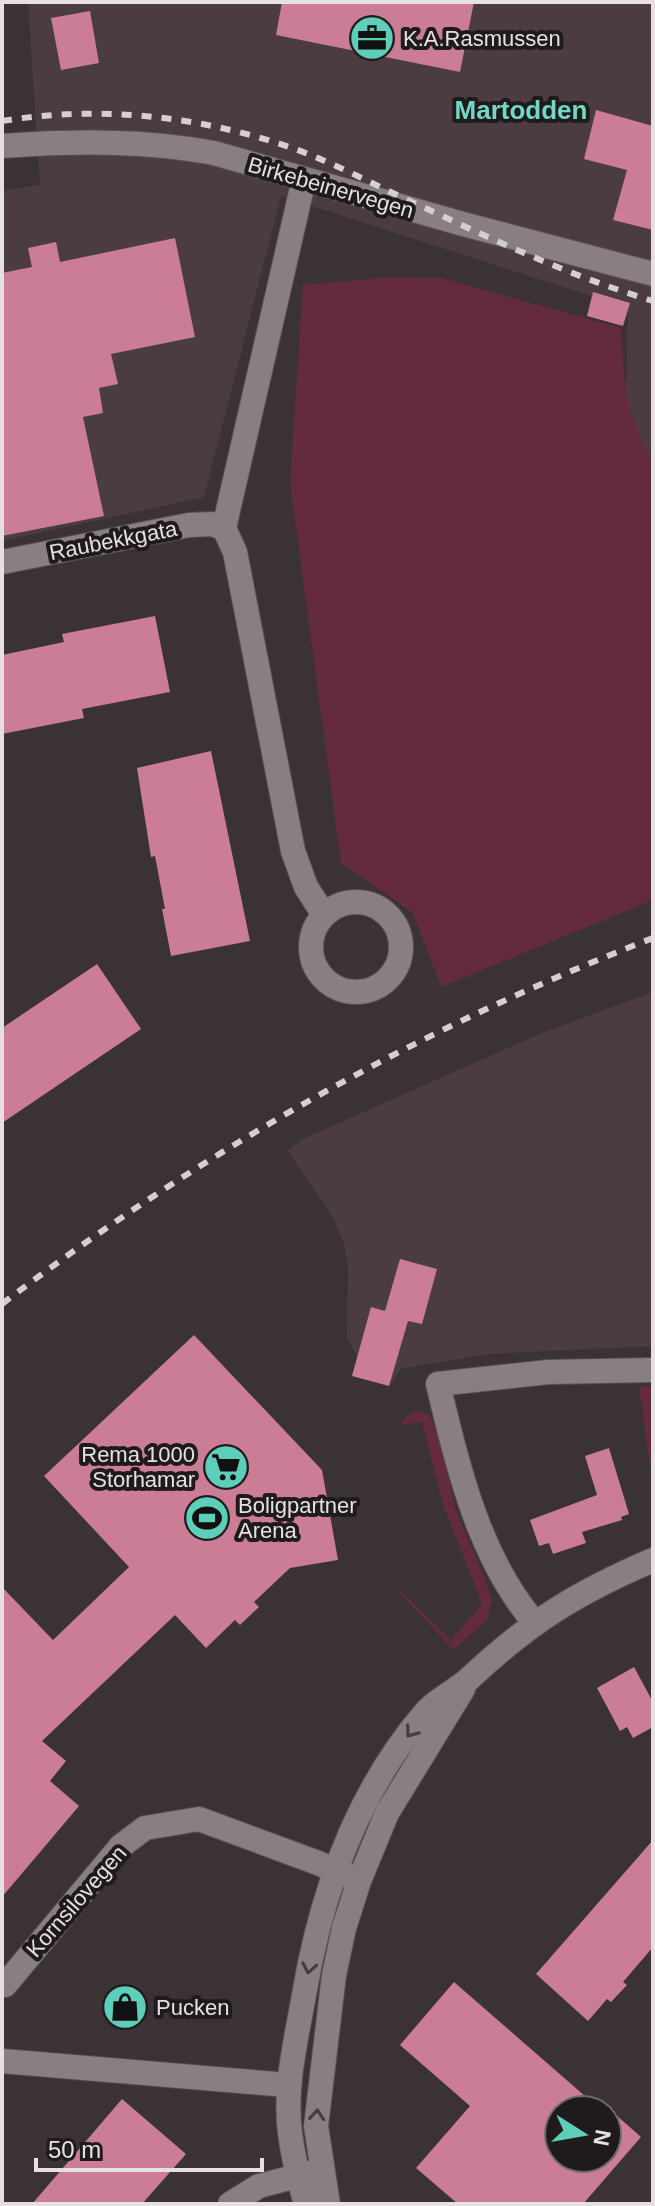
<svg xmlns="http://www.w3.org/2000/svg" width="655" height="2206" font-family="Helvetica,sans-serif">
  <rect width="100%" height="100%" fill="#3a3234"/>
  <g fill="#4a3c40">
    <path d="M 28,2 L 653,2 L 653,463 L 625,455 L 628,308 L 281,196 L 204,497 L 2,541 L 2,190 L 40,185 Z"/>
    <path d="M 653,992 L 653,1346 L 489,1354 L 401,1369 L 390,1386 L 352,1375 L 357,1356 L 347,1338 L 348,1268 L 344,1244 L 332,1216 L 287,1150 L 305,1138 L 544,1032 Z"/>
  </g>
  <g fill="#642a3f">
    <path d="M 390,277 L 442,278 L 621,328 C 624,378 625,415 653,459 L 653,900 L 441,987 L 413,913 L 341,863 L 290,483 L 303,285 Z"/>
    <path d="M 653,1386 L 653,1487 L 639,1387 Z"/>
    <path d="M 417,1411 L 428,1414 L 437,1428 L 456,1511 L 483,1573 L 492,1601 L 487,1620 L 453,1650 L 400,1593 L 400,1590 L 451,1641 L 482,1604 L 443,1504 L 422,1422 L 400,1425 L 407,1416 Z"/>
  </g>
  <g fill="#cb7d96">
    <path d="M 282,2 L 474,2 L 460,72 L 276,35 Z"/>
    <path d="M 90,11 L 99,63 L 61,70 L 51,18 Z"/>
    <path d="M 596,110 L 653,126 L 653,230 L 613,220 L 627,170 L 584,159 Z"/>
    <path d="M 175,238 L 195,337 L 111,354 L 118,384 L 99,388 L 103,413 L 83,417 L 104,516 L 2,536 L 2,273 L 32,267 L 28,248 L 56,242 L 60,262 Z"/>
    <path d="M 593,292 L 630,303 L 623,326 L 587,316 Z"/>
    <path d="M 155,616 L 170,692 L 82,709 L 84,718 L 2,734 L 2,655 L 64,642 L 62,634 Z"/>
    <path d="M 211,751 L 250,941 L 171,956 L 162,909 L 165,909 L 155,856 L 151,857 L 137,768 Z"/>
    <path d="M 97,964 L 141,1029 L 2,1123 L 2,1028 Z"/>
    <path d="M 400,1259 L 437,1269 L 422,1324 L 408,1321 L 389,1386 L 352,1376 L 371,1307 L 385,1311 Z"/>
    <path d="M 194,1335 L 322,1470 L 338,1560 L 290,1568 L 254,1602 L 259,1607 L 240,1625 L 235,1620 L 206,1648 L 175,1615 L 42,1741 L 66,1761 L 50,1781 L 79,1806 L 2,1897 L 2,1587 L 53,1640 L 129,1567 L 44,1476 Z"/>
    <path d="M 609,1448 L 629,1514 L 621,1517 L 622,1520 L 582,1532 L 586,1543 L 553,1554 L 549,1543 L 539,1546 L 530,1520 L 597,1495 L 585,1456 Z"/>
    <path d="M 634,1667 L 653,1702 L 653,1727 L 633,1738 L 627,1727 L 620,1731 L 597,1688 Z"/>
    <path d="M 653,1840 L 653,1947 L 623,1982 L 627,1985 L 611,2002 L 607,1999 L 588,2021 L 536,1974 Z"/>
    <path d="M 454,1982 L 601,2110 L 559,2110 L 559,2158 L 607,2158 L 607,2107 L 641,2137 L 583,2204 L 458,2204 L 416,2168 L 470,2106 L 400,2045 Z"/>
    <path d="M 122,2099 L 186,2154 L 142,2204 L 32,2204 Z"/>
  </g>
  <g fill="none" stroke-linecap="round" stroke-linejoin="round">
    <g stroke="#585153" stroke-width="26">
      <path id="pedestrian" d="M 2,2061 L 275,2084"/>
    </g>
    <g stroke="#585153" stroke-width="26">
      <g id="minor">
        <path d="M 304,179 L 224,528 L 235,552 L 293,851 L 306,887 L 324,915"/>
        <path d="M 2,562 L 189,525 L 212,524 L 224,528"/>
        <circle cx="356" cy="947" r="45"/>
        <path d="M 534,1622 C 478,1556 458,1466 438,1384 L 548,1372 L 653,1370"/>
        <path d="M 5,1985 L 121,1846 L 145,1828 L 199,1819 L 318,1863 L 355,1879"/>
      </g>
    </g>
    <g stroke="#585153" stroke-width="26">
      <path id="tertiary" d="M 2,146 C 73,141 144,140 214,153 L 463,224 L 653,274"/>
    </g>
    <g stroke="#585153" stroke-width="26">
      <g id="secondary">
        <path d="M 230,2204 L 259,2186 L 313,2172"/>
        <path d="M 306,2204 C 299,2181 293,2157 290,2133 C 284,2088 296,2040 304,1995 C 321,1894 356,1794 424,1714 C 436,1699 457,1691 471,1677 C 531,1621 578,1592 653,1560"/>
        <path d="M 328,2204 L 316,2126 L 334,1975 L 344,1928 L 359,1881 L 387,1813 L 463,1689"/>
      </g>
    </g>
    <use href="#pedestrian" stroke="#897f82" stroke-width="24"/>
    <use href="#minor" stroke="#897f82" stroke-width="24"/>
    <use href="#tertiary" stroke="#897f82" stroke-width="24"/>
    <use href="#secondary" stroke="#897f82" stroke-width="24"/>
    <g stroke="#d5cfd1" stroke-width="6" stroke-dasharray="10 10" stroke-linecap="butt">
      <path d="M 2,121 C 100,105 202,116 295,149 C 339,165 380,188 423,207 C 498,242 573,277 653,301"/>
      <path d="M 2,1304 C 201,1152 419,1028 653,938"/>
    </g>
  </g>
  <defs><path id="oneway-chevron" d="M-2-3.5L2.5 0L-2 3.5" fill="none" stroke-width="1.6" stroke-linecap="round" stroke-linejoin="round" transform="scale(2)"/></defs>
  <g stroke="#443e40">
    <use href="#oneway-chevron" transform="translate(411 1732) rotate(126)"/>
    <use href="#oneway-chevron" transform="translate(309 1968) rotate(100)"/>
    <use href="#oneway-chevron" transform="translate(317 2115) rotate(-85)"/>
  </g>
  <defs>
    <g id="office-disc" transform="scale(2.3)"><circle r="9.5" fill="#5dceb9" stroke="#1f1b1c"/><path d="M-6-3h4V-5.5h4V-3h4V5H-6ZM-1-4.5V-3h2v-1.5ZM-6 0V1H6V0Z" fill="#111"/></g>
    <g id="supermarket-disc" transform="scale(2.3)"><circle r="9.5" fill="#5dceb9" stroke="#1f1b1c"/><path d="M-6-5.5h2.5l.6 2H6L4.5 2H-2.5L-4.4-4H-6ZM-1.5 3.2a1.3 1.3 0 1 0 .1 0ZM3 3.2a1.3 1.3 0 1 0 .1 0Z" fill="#111"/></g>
    <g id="stadium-disc" transform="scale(2.3)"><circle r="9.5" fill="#5dceb9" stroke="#1f1b1c"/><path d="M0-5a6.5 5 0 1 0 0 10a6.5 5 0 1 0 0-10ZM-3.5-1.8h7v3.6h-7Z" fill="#111"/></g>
    <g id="shop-disc" transform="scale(2.3)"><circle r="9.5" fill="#5dceb9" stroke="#1f1b1c"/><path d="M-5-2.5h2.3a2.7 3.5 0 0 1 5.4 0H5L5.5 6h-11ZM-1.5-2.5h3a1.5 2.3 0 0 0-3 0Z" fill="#111"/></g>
  </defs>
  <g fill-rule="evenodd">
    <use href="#office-disc" x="372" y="38"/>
    <use href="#supermarket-disc" x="226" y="1467"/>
    <use href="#stadium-disc" x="207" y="1518"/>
    <use href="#shop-disc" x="125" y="2007"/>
  </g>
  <g text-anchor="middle" stroke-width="8" stroke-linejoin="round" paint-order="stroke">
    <g font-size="22" fill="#e6e0e2" stroke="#1f1b1c" text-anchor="start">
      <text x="403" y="46">K.A.Rasmussen</text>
      <text x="195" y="1462" text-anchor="end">Rema 1000<tspan x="195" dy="25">Storhamar</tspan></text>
      <text x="238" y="1513">Boligpartner<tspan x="238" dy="25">Arena</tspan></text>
      <text x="156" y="2015">Pucken</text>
    </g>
    <g font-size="22" fill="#e6e0e2" stroke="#1f1b1c">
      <text transform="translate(331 187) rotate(16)" y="8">Birkebeinervegen</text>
      <text transform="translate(113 540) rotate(-11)" y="8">Raubekkgata</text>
      <text transform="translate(76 1901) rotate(-49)" y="8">Kornsilovegen</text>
    </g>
    <g font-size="26" font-weight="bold" fill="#72d8c3" stroke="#1f1b1c">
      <text x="521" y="119">Martodden</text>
    </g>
  </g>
  <rect width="655" height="2206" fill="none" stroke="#e6e0e2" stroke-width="8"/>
  <g transform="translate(583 2134) rotate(101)"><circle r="38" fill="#1f1b1c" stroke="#6f6a6b" stroke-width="2"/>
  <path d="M0-6L14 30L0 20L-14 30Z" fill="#5dceb9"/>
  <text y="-12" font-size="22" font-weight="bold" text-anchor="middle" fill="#e6e0e2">N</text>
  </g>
  <path d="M36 2158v12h226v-12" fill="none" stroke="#e6e0e2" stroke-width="4"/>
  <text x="48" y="2158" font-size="24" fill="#e6e0e2" stroke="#1f1b1c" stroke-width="6" paint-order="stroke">50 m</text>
</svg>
